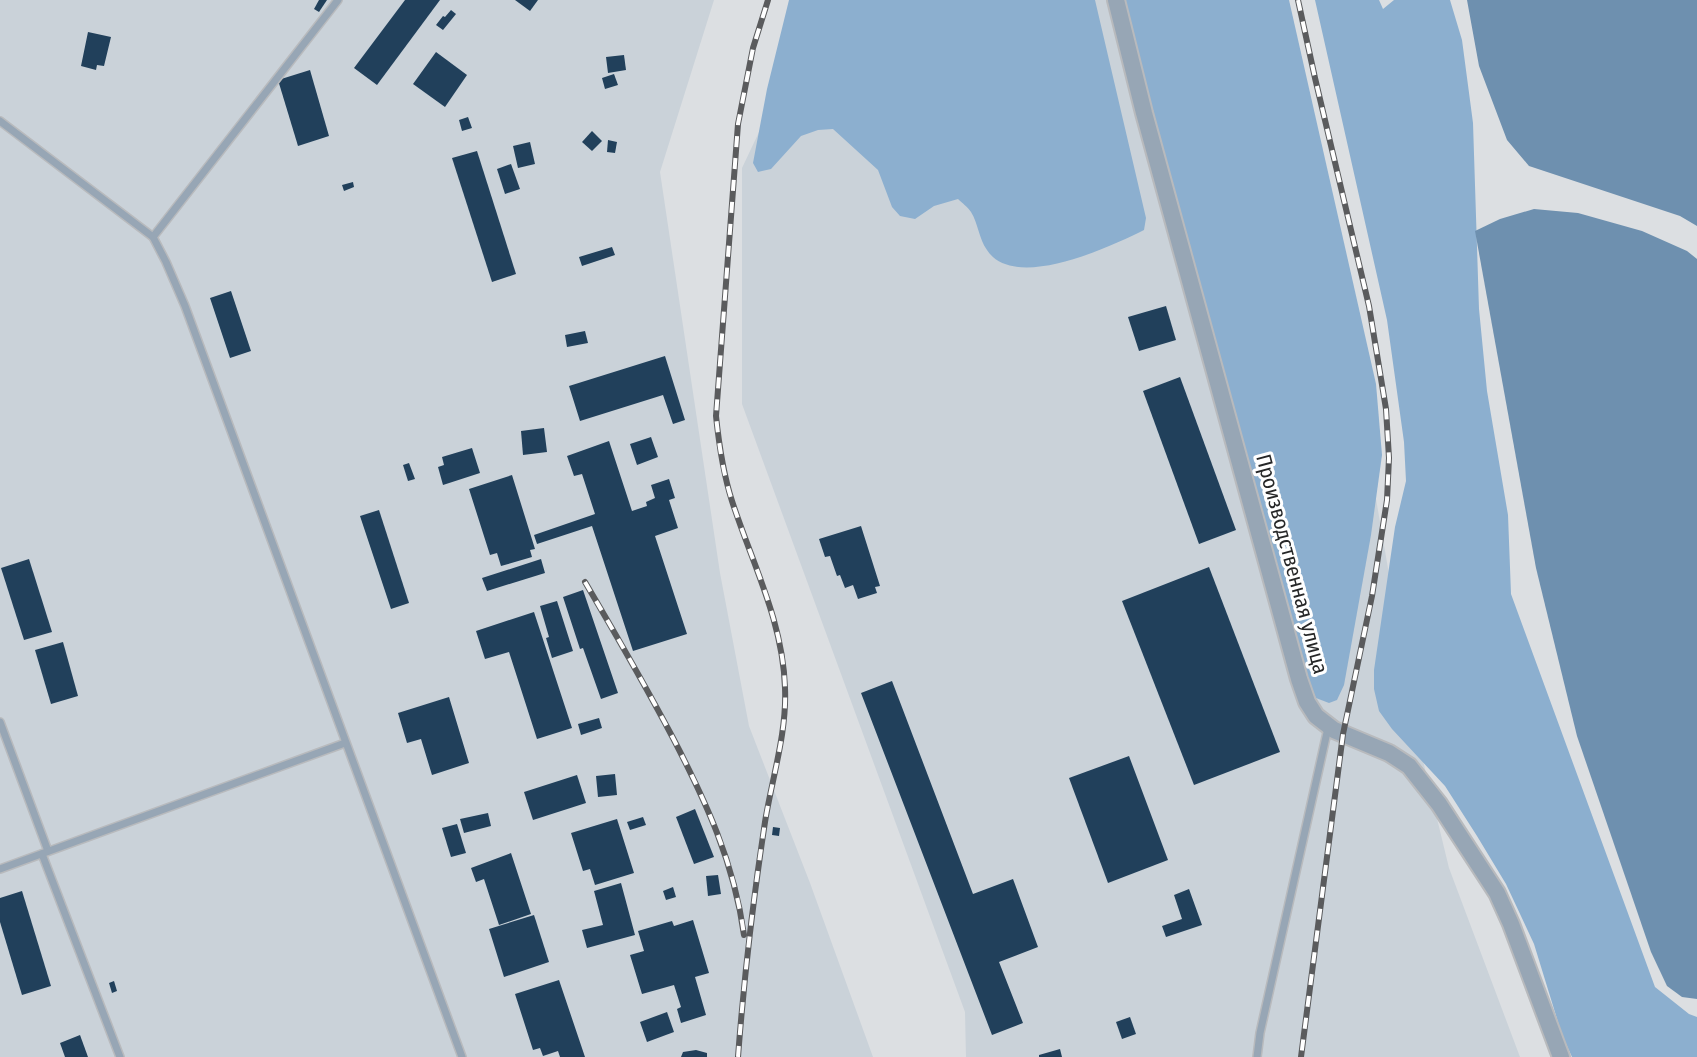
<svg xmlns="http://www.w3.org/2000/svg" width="1697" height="1057" font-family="'Fira Sans Condensed',sans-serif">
  <rect width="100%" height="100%" fill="#dcdfe2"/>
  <g fill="#cad2d9">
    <path d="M 0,0 L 714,0 L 660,172 L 720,573 L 749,726 L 810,883 L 873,1057 L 0,1057 Z"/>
    <path d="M 820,0 L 1284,0 L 1371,470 L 1417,736 L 1449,868 L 1520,1057 L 966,1057 L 965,1012 L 742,404 L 742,168 L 814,16 Z"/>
  </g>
  <g fill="#8cafcf">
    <path d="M 789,0 L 1095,0 L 1146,218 L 1144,230 C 1110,247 1014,292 987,250 C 979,239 978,223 971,212 C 968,207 962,203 958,199 L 934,206 L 915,219 L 900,216 L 892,207 L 878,170 L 833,129 L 818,130 L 801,136 L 771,169 L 758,172 L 753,163 L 767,89 Z"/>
    <path d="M 1125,0 L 1289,0 L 1376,384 L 1382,455 L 1371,535 L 1344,685 L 1337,700 L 1329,703 L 1316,698 L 1307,680 L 1160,141 Z"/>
    <path d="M 1315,0 L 1379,0 L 1383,9 L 1394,0 L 1450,0 L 1462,40 L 1473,123 L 1479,309 L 1487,391 L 1508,515 L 1511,594 L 1655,987 L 1689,1014 L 1697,1017 L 1697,1057 L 1572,1057 L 1562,1035 L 1534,944 L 1506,884 L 1477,836 L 1445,786 L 1392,729 L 1379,711 L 1374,689 L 1374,670 L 1395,527 L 1406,481 L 1404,442 L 1387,320 Z"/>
  </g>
  <g fill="#6e90af">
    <path d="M 1467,0 L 1697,0 L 1697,226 L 1680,216 L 1529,166 L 1507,140 L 1479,66 Z"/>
    <path d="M 1534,209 L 1578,213 L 1642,231 L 1687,251 L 1697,259 L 1697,999 L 1682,997 L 1667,986 L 1651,952 L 1577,736 L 1536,568 L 1475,231 L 1500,219 Z"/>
  </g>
  <g fill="#21405b">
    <path d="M 319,0 L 327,0 L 319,12 L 314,9 Z"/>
    <path d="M 405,0 L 440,0 L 377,85 L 354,68 Z"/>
    <path d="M 515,0 L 538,0 L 530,11 Z"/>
    <path d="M 451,10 L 456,14 L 443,30 L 436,25 L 443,16 L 445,17 Z"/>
    <path d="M 88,32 L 111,37 L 104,66 L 97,65 L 96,70 L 81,66 Z"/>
    <path d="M 436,52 L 467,75 L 445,107 L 413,84 Z"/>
    <path d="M 624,55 L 626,70 L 608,73 L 606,57 Z"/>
    <path d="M 310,70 L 329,136 L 298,146 L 278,80 Z"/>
    <path d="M 614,74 L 618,85 L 605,89 L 602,78 Z"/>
    <path d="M 468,117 L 472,128 L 462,131 L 459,120 Z"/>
    <path d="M 592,131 L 602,141 L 592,151 L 582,142 Z"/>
    <path d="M 608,140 L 617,142 L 615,153 L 607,152 Z"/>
    <path d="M 530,142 L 535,164 L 518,168 L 513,146 Z"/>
    <path d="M 477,151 L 516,274 L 492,282 L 452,158 Z"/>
    <path d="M 511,164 L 520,189 L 505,194 L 497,169 Z"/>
    <path d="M 353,182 L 354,187 L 344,191 L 342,185 Z"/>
    <path d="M 612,247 L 615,255 L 582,266 L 579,257 Z"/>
    <path d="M 231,291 L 251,351 L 230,358 L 210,298 Z"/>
    <path d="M 1166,306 L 1176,340 L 1139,351 L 1128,317 Z"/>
    <path d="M 585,331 L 588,343 L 567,347 L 565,335 Z"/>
    <path d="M 665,356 L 685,420 L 673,424 L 663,395 L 580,421 L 569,386 Z"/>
    <path d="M 1180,377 L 1236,530 L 1199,544 L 1143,391 Z"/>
    <path d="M 544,428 L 547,452 L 523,455 L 521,431 Z"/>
    <path d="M 651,437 L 658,457 L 637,465 L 630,444 Z"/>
    <path d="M 609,441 L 632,511 L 647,506 L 646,502 L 655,498 L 651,485 L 669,479 L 675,498 L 669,500 L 678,528 L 655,536 L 687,634 L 633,651 L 592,526 L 537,544 L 534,535 L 595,514 L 582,474 L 574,476 L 567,456 Z"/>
    <path d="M 472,448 L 480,473 L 443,485 L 438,467 L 444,465 L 442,457 Z"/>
    <path d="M 409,463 L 415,479 L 408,481 L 403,465 Z"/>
    <path d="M 512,475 L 535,549 L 530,550 L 532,557 L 501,566 L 497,553 L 490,555 L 469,489 Z"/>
    <path d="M 379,510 L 409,603 L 391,609 L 360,516 Z"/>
    <path d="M 861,526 L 880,586 L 875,587 L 877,593 L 858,599 L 853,585 L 845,588 L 840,575 L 837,576 L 830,556 L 825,557 L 819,539 Z"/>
    <path d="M 29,559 L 52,632 L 24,640 L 1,568 Z"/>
    <path d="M 541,559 L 545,573 L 487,591 L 482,578 Z"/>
    <path d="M 1209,567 L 1280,752 L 1194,785 L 1122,601 Z"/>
    <path d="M 583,590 L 618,693 L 601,699 L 583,648 L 580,649 L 563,597 Z"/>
    <path d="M 557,601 L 573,651 L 552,658 L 546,638 L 549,637 L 540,606 Z"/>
    <path d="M 534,612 L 572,728 L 537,739 L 509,652 L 485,659 L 476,631 Z"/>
    <path d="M 63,642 L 78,696 L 51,704 L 35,650 Z"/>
    <path d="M 892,681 L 973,894 L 1013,879 L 1038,947 L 999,962 L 1023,1023 L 992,1035 L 861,693 Z"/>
    <path d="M 449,697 L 469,763 L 432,775 L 421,739 L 407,743 L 398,713 Z"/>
    <path d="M 599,718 L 602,728 L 581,735 L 578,724 Z"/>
    <path d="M 1129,756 L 1168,860 L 1108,883 L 1069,778 Z"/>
    <path d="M 615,774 L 617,795 L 598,797 L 596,776 Z"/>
    <path d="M 577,775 L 586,803 L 533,820 L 524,792 Z"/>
    <path d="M 695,809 L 714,857 L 694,864 L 676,817 Z"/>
    <path d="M 488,813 L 491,826 L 464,833 L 460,819 Z"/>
    <path d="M 643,817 L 646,825 L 630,830 L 627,822 Z"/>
    <path d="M 617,819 L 634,873 L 595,885 L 590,869 L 583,871 L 571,833 Z"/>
    <path d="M 457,824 L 466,853 L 451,857 L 442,828 Z"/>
    <path d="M 773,827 L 780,828 L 779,836 L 772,835 Z"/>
    <path d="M 511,853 L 531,914 L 499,925 L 484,879 L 476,882 L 471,868 Z"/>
    <path d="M 718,875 L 721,894 L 708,896 L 706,876 Z"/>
    <path d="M 621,883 L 635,935 L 587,948 L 582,930 L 603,925 L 594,891 Z"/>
    <path d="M 673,887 L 676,897 L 666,900 L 663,891 Z"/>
    <path d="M 1189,889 L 1202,925 L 1166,937 L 1162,926 L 1182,919 L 1174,895 Z"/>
    <path d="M 22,891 L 51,986 L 22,995 L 0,922 L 0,898 Z"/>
    <path d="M 534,915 L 549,962 L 504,977 L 489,929 Z"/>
    <path d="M 693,920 L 709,973 L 695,977 L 706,1015 L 681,1023 L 677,1009 L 681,1007 L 674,985 L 642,994 L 630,955 L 644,951 L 638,931 L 672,921 L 674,926 Z"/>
    <path d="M 559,980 L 585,1057 L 560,1057 L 558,1051 L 543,1056 L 540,1048 L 533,1050 L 515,994 Z"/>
    <path d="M 114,981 L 117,991 L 112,993 L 109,983 Z"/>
    <path d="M 667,1012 L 674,1032 L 647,1042 L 640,1022 Z"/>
    <path d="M 1130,1017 L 1136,1034 L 1122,1039 L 1116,1022 Z"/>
    <path d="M 80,1035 L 88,1057 L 65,1057 L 60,1043 Z"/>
    <path d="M 1060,1049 L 1062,1057 L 1039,1057 L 1039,1055 Z"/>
    <path d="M 696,1050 L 707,1053 L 707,1057 L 681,1057 L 683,1052 Z"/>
  </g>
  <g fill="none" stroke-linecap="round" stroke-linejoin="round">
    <g stroke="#b8babd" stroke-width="10">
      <g id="service">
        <path d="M 0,121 L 153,237 L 166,262 L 185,306 L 462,1057"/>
        <path d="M 153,237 L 338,0"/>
        <path d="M 0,722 L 48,851"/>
        <path d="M 42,854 L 120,1057"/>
        <path d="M 0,869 L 345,743"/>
        <path d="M 1257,1057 L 1260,1033 L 1328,728"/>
      </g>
    </g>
    <g stroke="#b8babd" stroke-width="20">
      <path id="tertiary" d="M 1116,0 L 1144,113 L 1299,679 L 1307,702 L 1316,716 L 1334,730 L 1389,753 L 1409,766 L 1439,804 L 1497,893 L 1511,924 L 1561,1057"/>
    </g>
    <use href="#service" stroke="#97a6b5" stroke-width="7"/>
    <use href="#tertiary" stroke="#97a6b5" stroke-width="16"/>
    <g stroke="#5a5b5d" stroke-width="6">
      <g id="rail">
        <path d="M 1298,0 L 1315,78 L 1369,306 L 1386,409 L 1389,458 L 1387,500 L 1372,596 L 1343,734 L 1301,1057"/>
        <path d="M 585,582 C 615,633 645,685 673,738 C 706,802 734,862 744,935"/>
        <path d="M 738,1057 C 744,978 753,900 765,822 C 772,778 787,733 785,688 C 783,621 752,563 732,501 C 723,473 719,445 716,416 L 738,124 L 753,48 L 768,0"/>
      </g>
    </g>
    <use href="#rail" stroke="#fff" stroke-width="4" stroke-dasharray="11" stroke-linecap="butt"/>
  </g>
  <g text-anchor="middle" stroke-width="6" stroke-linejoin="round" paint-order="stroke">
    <g font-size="21" fill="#262728" stroke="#fff">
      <text transform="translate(1292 564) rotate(75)" y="7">Производственная улица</text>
    </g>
  </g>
</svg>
